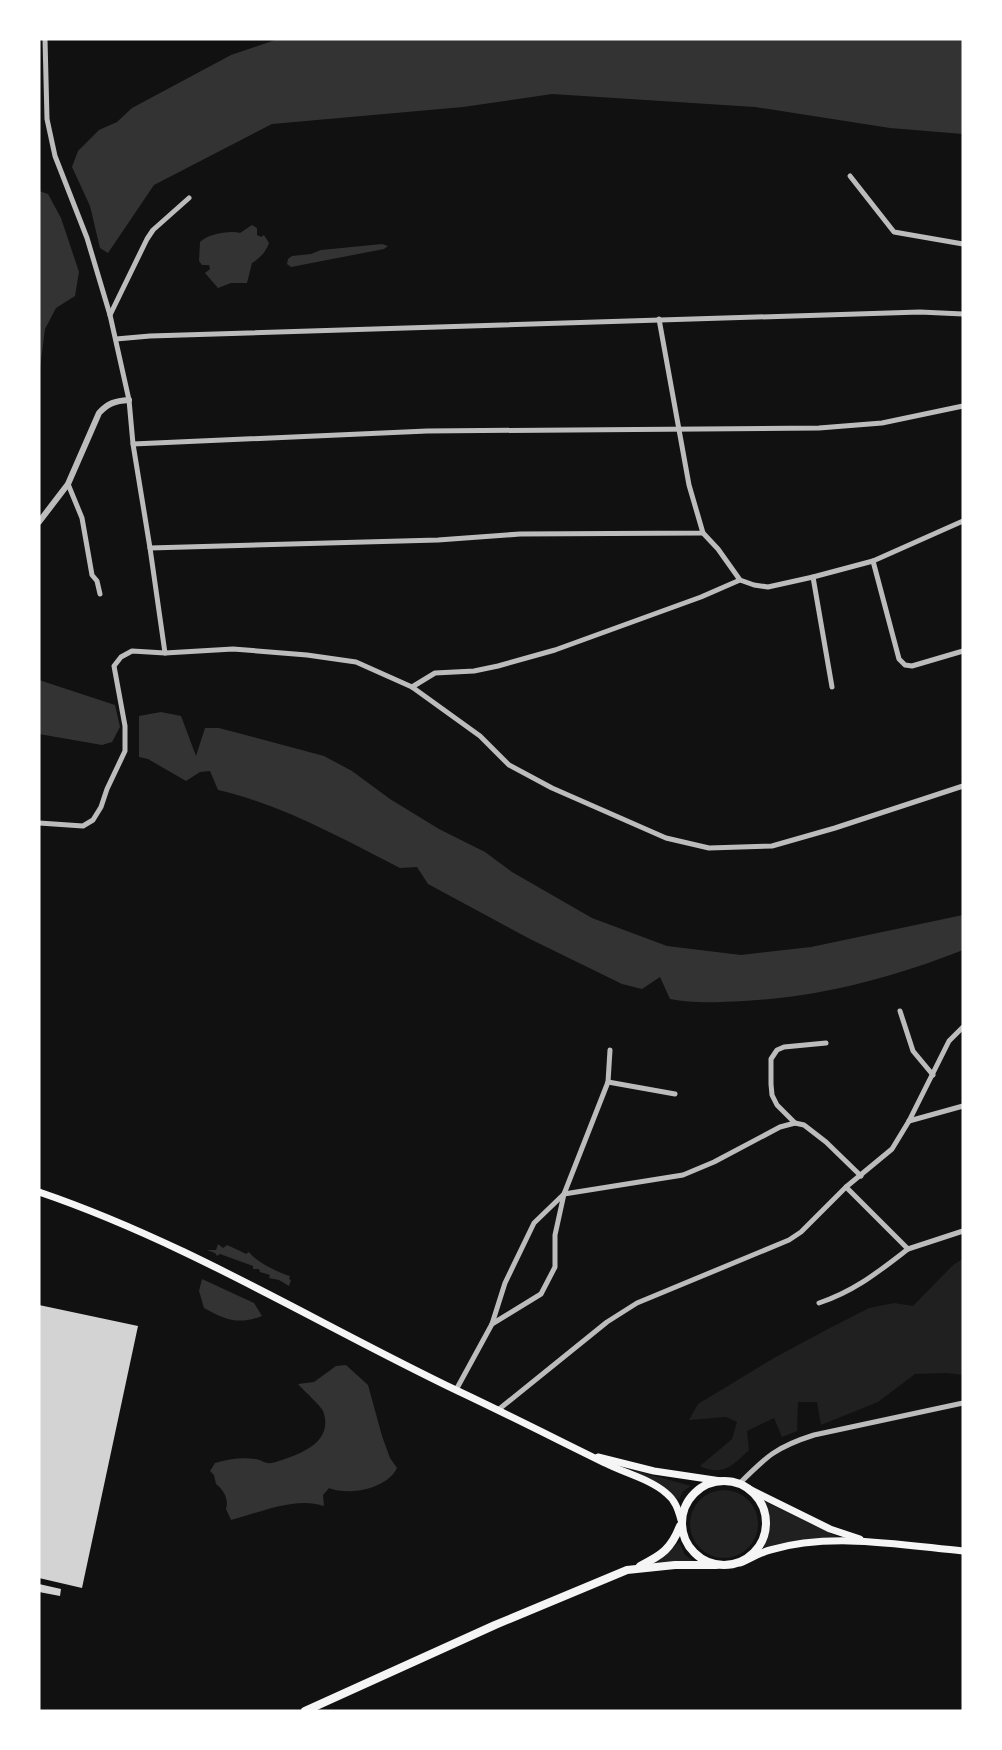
<svg xmlns="http://www.w3.org/2000/svg" width="1002" height="1750" font-family="'DejaVu Sans',sans-serif">
  <rect width="100%" height="100%" fill="#111"/>
  <g fill="#202020">
    <path d="M 963,1259 L 963,1375 L 947,1373 L 915,1374 L 878,1402 L 821,1425 L 817,1402 L 798,1402 L 797,1431 L 782,1437 L 774,1418 L 747,1431 L 749,1450 C 733,1465 723,1477 700,1466 L 732,1439 L 737,1422 L 726,1417 L 689,1420 L 698,1404 L 774,1358 L 826,1330 L 869,1308 L 894,1303 L 913,1306 L 953,1265 Z"/>
    <path d="M 633,1470 L 691,1486 L 682,1492 L 679,1500 Z"/>
    <circle cx="724" cy="1524" r="34"/>
    <path d="M 764,1501 L 840,1538 L 762,1552 L 769,1534 Z"/>
    <path d="M 679,1542 L 685,1555 L 695,1562 L 653,1566 Z"/>
  </g>
  <g fill="#333">
    <path d="M 278,39 L 963,39 L 963,134 L 890,128 L 755,107 L 552,94 L 463,107 L 272,124 L 154,185 L 108,253 L 100,248 L 90,206 L 72,167 L 78,151 L 99,130 L 117,122 L 132,108 L 231,55 Z"/>
    <path d="M 39,191 L 48,194 L 61,218 L 79,272 L 75,296 L 56,308 L 45,329 L 39,376 Z"/>
    <path d="M 252,225 L 257,228 L 257,235 L 261,237 L 264,235 L 269,243 C 266,252 260,258 252,263 L 247,283 L 231,283 L 218,288 L 205,273 L 210,269 L 209,265 L 202,265 L 199,261 L 200,242 C 208,234 230,230 240,233 Z"/>
    <path d="M 382,244 L 388,246 L 384,249 L 291,267 L 287,264 L 288,259 L 292,256 L 311,254 L 321,250 Z"/>
    <path d="M 39,680 L 115,705 L 120,727 L 112,742 L 102,745 L 39,734 Z"/>
    <path d="M 161,712 L 181,716 L 196,756 L 205,728 L 219,728 L 324,756 L 352,771 L 390,799 L 439,829 L 485,852 L 512,872 L 592,918 L 667,946 L 741,955 L 811,947 L 963,915 L 963,950 C 892,978 820,997 744,1001 C 718,1002 695,1004 670,999 L 660,977 L 642,989 L 622,984 L 530,939 L 428,884 L 417,867 L 400,868 C 341,838 283,805 218,790 L 210,771 L 200,772 L 186,781 L 148,759 L 139,757 L 139,716 Z"/>
    <path d="M 218,1244 L 223,1248 L 227,1245 C 232,1247 242,1252 246,1254 L 249,1252 C 254,1260 280,1274 290,1276 L 289,1279 L 291,1280 L 289,1286 L 279,1280 L 269,1278 L 270,1275 L 260,1272 L 259,1269 L 253,1269 L 253,1266 L 220,1254 L 217,1256 L 215,1253 L 207,1250 L 216,1250 Z"/>
    <path d="M 202,1279 L 254,1303 L 262,1316 C 238,1325 226,1320 204,1308 L 199,1291 Z"/>
    <path d="M 346,1365 L 368,1385 L 382,1436 L 390,1458 L 397,1468 C 387,1489 349,1496 329,1488 L 323,1495 L 324,1506 C 295,1496 259,1513 231,1520 L 226,1509 C 229,1500 224,1490 216,1484 L 214,1475 L 210,1471 L 215,1463 C 229,1459 241,1457 255,1459 C 260,1459 264,1463 268,1463 C 272,1464 278,1461 282,1460 C 304,1453 334,1440 323,1411 C 321,1406 303,1390 298,1384 L 314,1382 L 336,1366 Z"/>
  </g>
  <g fill="#d3d3d3">
    <path d="M 39,1305 L 138,1326 L 82,1588 L 39,1578 Z"/>
    <path d="M 39,1584 L 61,1589 L 60,1596 L 39,1592 Z"/>
  </g>
  <g fill="none" stroke-linecap="round" stroke-linejoin="round">
    <g stroke="#bcbcbc" stroke-width="5">
      <path d="M 45,39 L 47,119 L 55,156 L 87,238 L 110,315 L 129,400 L 133,444 L 150,548 L 438,540 L 520,534 L 703,533 L 689,485 L 659,319"/>
      <path d="M 850,176 L 894,232 L 963,244"/>
      <path d="M 110,315 L 147,239 L 153,230 L 189,198"/>
      <path d="M 116,339 L 150,336 L 920,312 L 963,314"/>
      <path d="M 133,444 L 427,431 L 819,428 L 882,423 L 963,406"/>
      <path d="M 68,484 L 82,518 L 92,575 L 97,581 L 100,594"/>
      <path d="M 703,533 L 718,549 L 740,580 L 754,585 L 768,587 L 813,577 L 873,561 L 963,521"/>
      <path d="M 150,548 L 165,653"/>
      <path d="M 873,561 L 899,659 L 905,665 L 912,666 L 963,651"/>
      <path d="M 813,577 L 832,687"/>
      <path d="M 412,687 L 435,673 L 474,671 L 498,666 L 555,650 L 701,597 L 740,580"/>
      <path d="M 39,823 L 83,826 L 93,820 L 101,807 L 107,789 L 125,751 L 125,726 L 114,666 L 121,657 L 132,651 L 165,653 L 233,649 L 307,655 L 356,662 L 412,687 L 480,736 L 509,765 L 552,788 L 666,838 L 709,848 L 772,846 L 835,828 L 963,786"/>
      <path d="M 900,1011 L 913,1051 L 933,1075"/>
      <path d="M 608,1082 L 675,1094"/>
      <path d="M 909,1121 L 963,1106"/>
      <path d="M 795,1123 L 777,1105 L 772,1095 L 771,1084 L 771,1059 L 777,1050 L 784,1047 L 826,1043"/>
      <path d="M 846,1187 L 908,1249 L 963,1231"/>
      <path d="M 819,1303 C 855,1291 878,1272 908,1249"/>
      <path d="M 492,1324 L 505,1283 L 534,1223 L 564,1194 L 683,1175 L 714,1162 L 780,1127 L 795,1123 L 804,1125 L 826,1142 L 861,1176"/>
      <path d="M 456,1390 L 492,1324 L 541,1294 L 555,1267 L 555,1235 L 564,1194 L 608,1082 L 610,1050"/>
      <path d="M 498,1410 L 607,1322 L 637,1303 L 789,1240 L 801,1232 L 846,1187 L 892,1149 L 909,1121 L 949,1041 L 963,1027"/>
      <path d="M 739,1484 C 767,1456 776,1447 814,1435 L 963,1403"/>
    </g>
    <path stroke="#bcbcbc" stroke-width="6" d="M 39,522 L 68,484 L 99,413 C 108,403 115,401 129,400"/>
    <g stroke="#f5f5f5" stroke-width="7">
      <path d="M 39,1192 C 186,1242 318,1324 458,1391 C 507,1414 556,1439 605,1463 C 624,1473 650,1479 666,1493 C 675,1500 678,1509 681,1520"/>
      <path d="M 598,1457 L 654,1471 L 721,1481"/>
      <path d="M 747,1488 L 830,1529 L 860,1539"/>
      <path d="M 740,1563 C 750,1559 759,1553 770,1550 C 831,1532 901,1545 963,1551"/>
    </g>
    <g stroke="#f5f5f5" stroke-width="8">
      <circle cx="724" cy="1523" r="42"/>
      <path d="M 640,1566 C 662,1555 671,1549 680,1526"/>
      <path d="M 305,1711 L 495,1625 L 627,1570 L 675,1565 L 716,1565"/>
    </g>
  </g>
  <rect width="1002" height="1750" fill="none" stroke="#ffffff" stroke-width="81"/>
</svg>
